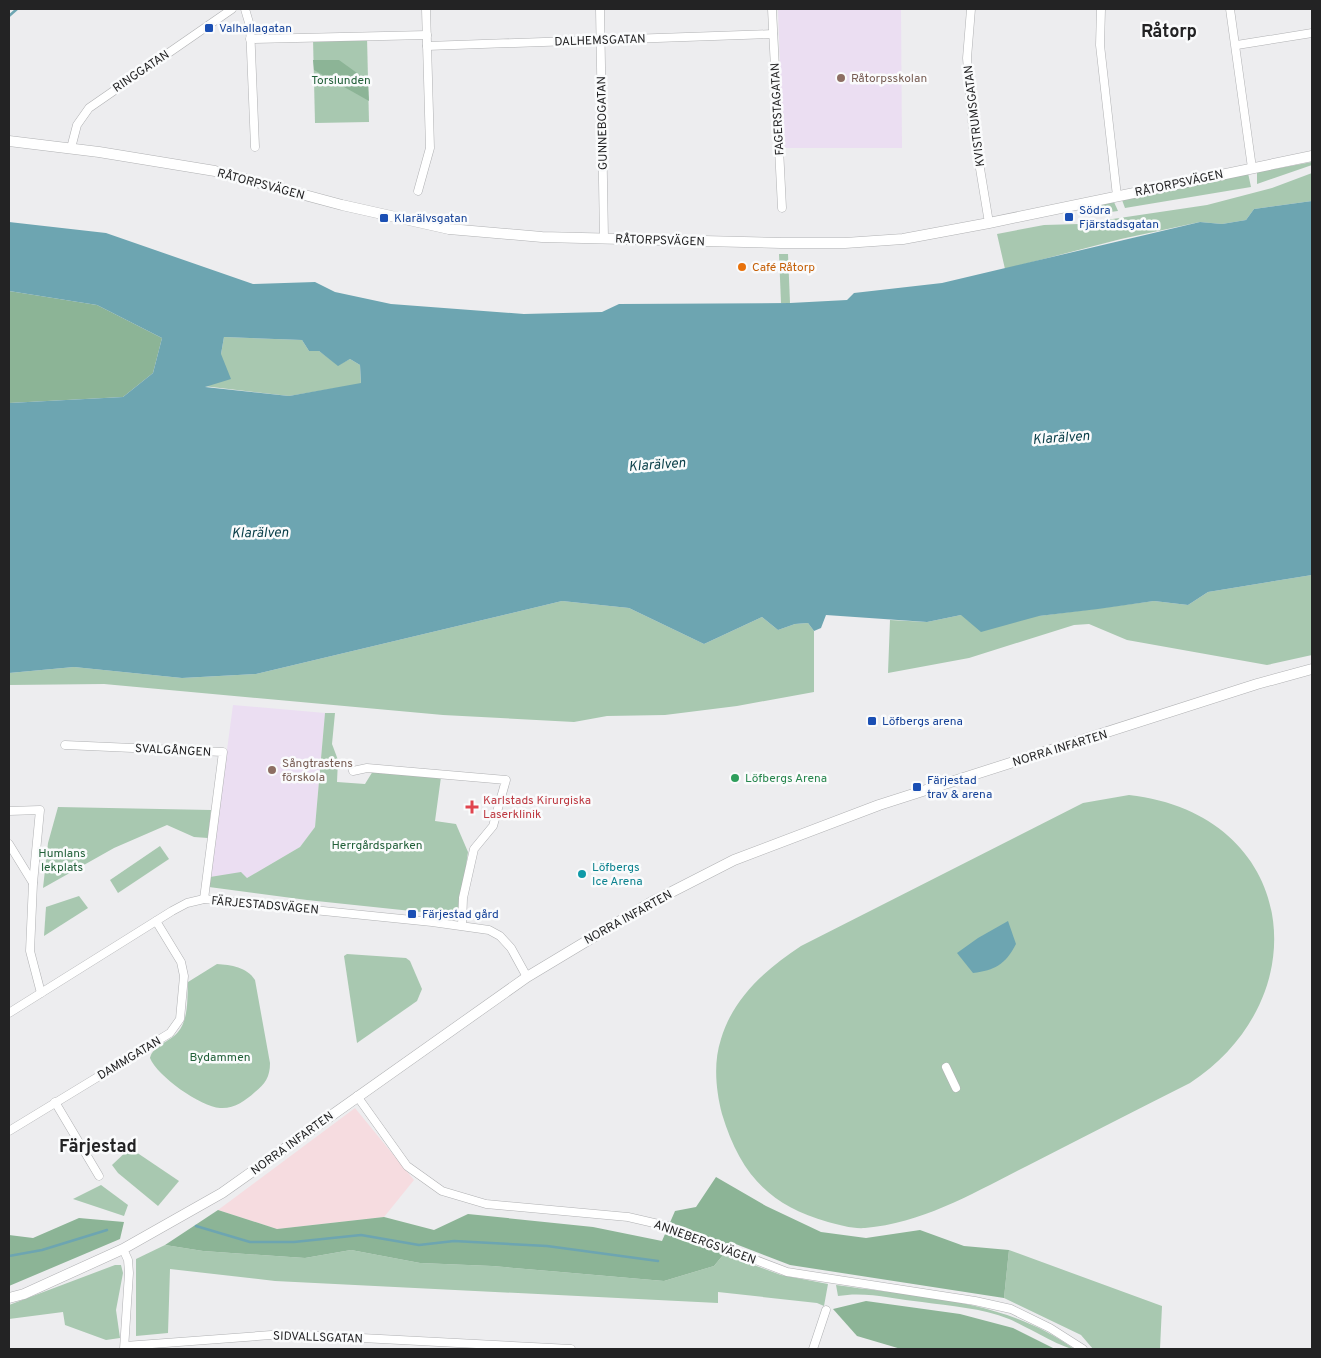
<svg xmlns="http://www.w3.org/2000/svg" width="1321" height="1358" font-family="Overpass,sans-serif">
  <rect width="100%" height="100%" fill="#ededef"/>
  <path fill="#f6dce0" d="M 355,1108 L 414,1180 L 384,1217 L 277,1229 L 218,1210 Z"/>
  <g fill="#ebdef2">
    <path d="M 778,9 L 901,9 L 902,148 L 783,148 Z"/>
    <path d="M 233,705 L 325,713 L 315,827 L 300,847 L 247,878 L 210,877 Z"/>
  </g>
  <g fill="#a8c8b0">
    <path d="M 367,37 L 369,122 L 315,123 L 313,39 Z"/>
    <path d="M 1312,162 L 1312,165 L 1257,184 L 1257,172 Z"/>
    <path d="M 1248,173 L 1251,187 L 1125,208 L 1122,200 Z"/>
    <path d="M 1312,173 L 1312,201 L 1254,209 L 1246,220 L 1222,224 L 1200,222 L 1121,239 L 1005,269 L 997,234 L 1044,225 L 1079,224 L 1207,205 L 1272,188 Z"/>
    <path d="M 1114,202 L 1118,211 L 1079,216 L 1097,205 Z"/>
    <path d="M 779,254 L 788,254 L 790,303 L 781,303 Z"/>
    <path d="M 224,337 L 302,340 L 309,351 L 319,351 L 338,365 L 350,359 L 360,365 L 361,384 L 289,396 L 203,386 L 221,354 Z"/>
    <path d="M 1312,575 L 1312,655 L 1267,665 L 1127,640 L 1089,624 L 1074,625 L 969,658 L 888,673 L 890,620 L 927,622 L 961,615 L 1039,616 L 1154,601 L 1188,605 L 1208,592 Z"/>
    <path d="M 562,601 L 629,608 L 704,644 L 762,617 L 778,630 L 795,624 L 808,623 L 814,631 L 814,692 L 737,706 L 665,715 L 607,716 L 574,722 L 443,715 L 104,684 L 9,685 L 9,673 L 74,667 L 182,678 L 256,674 Z"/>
    <path d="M 325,713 L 335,713 L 332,744 L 338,760 L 337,782 L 365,784 L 373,771 L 441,777 L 435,821 L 456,824 L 468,852 L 459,916 L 307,900 L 209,887 L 210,877 L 241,872 L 247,878 L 300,847 L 315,827 Z"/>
    <path d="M 1129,795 C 1298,814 1321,997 1190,1083 C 1135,1111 1081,1138 1027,1166 C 975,1192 924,1223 865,1228 C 853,1229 839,1225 828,1222 C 768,1205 740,1173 722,1114 C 716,1091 713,1063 721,1039 C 733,998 766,969 801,946 L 1083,803 Z"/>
    <path d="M 58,807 L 211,810 L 208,838 L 194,837 L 167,825 L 114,848 L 43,888 L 48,843 Z"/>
    <path d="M 160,846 L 169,859 L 118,893 L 110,880 Z"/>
    <path d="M 79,896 L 88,908 L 44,936 L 46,907 Z"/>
    <path d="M 347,954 L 406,958 L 410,961 L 422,989 L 417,1001 L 357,1043 L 344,956 Z"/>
    <path d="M 217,964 C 231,965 247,967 255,980 L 270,1063 C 270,1077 265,1084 255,1092 C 245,1101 234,1109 220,1108 C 201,1107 157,1076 150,1058 C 153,1045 170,1042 178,1032 C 189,1019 187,998 188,982 Z"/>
    <path d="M 130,1148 L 179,1181 L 158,1206 L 118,1173 L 112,1165 Z"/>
    <path d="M 101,1185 L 128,1205 L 124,1216 L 73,1199 Z"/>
    <path d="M 165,1245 L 203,1251 L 305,1258 L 351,1250 L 420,1263 L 492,1266 L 664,1281 L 714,1266 L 724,1254 L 781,1275 L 828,1284 L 824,1306 L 817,1303 L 718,1292 L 718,1303 L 275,1281 L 170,1269 L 168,1333 L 136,1336 L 136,1259 Z"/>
    <path d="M 1009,1250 L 1162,1306 L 1160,1349 L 1093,1349 L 1081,1335 L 1004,1298 Z"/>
    <path d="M 115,1265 L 121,1265 L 123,1273 L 116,1310 L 120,1338 L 106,1340 L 65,1325 L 63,1312 L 9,1319 L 9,1305 Z"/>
    <path d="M 836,1285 C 918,1297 1006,1299 1074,1349 C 1064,1349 1024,1325 1009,1319 C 982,1308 950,1306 922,1302 C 894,1299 865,1291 838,1296 Z"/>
  </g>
  <g fill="#8cb496">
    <path d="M 313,60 L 339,60 L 368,81 L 369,101 L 314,70 Z"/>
    <path d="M 9,291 L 97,305 L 162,338 L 153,373 L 123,397 L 9,403 Z"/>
    <path d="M 716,1177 L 766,1206 L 821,1232 L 866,1238 L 920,1230 L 964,1246 L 1009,1250 L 1004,1298 L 790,1265 L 733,1243 L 714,1266 L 664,1281 L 492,1266 L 420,1263 L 351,1250 L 305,1258 L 203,1251 L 165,1245 L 218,1210 L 277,1229 L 384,1217 L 434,1230 L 468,1214 L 593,1227 L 662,1241 L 675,1211 L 696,1207 Z"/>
    <path d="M 79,1218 L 124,1222 L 120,1239 L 9,1286 L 9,1235 L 33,1238 Z"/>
    <path d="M 866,1301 L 960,1314 L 1013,1328 L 1055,1349 L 901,1349 L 857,1336 L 833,1309 Z"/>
  </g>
  <g fill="#6da5b1" fill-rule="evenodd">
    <path d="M 1312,201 L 1312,575 L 1208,592 L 1188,605 L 1154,601 L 1098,609 L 1039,616 L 981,632 L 961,615 L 927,622 L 826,615 L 821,628 L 814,631 L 808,623 L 795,624 L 778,630 L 762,617 L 704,644 L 629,608 L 562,601 L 256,674 L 182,678 L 74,667 L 9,673 L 9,403 L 123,397 L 153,373 L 162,338 L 97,305 L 9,291 L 9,222 L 106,233 L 253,284 L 315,282 L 335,292 L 391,304 L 524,314 L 602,312 L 619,304 L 790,303 L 847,300 L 854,293 L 942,283 L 1200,222 L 1222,224 L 1246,220 L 1254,209 ZM 224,337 L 302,340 L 309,351 L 319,351 L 338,366 L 350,359 L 360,365 L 361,383 L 289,396 L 205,387 L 231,379 L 221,354 Z"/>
    <path d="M 1008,921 L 1016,944 C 1005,965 995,970 973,973 L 957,953 L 978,938 Z"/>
  </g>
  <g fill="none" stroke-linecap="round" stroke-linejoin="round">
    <g stroke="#6da5b1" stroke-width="2.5">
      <path d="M 9,16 L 17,9"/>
      <path d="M 196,1226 L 250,1242 L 294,1242 L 361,1235 L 419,1245 L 454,1241 L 547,1246 L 658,1261"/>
      <path d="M 9,1256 L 42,1250 L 107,1230"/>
    </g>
    <g stroke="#b0b1b3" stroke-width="9">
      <g id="street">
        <path d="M 245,9 L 250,26 L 255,147"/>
        <path d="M 600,9 L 604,238"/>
        <path d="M 772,9 L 782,208"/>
        <path d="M 971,9 L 967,58 L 972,120 L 989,223"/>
        <path d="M 1101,9 L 1100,45 L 1117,196"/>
        <path d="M 1230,9 L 1252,168"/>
        <path d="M 250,39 L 427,35"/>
        <path d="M 1237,45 L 1312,33"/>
        <path d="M 427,46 L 773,34"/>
        <path d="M 71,148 L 77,125 L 89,108 L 232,9"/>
        <path d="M 418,191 L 430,148 L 426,9"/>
        <path d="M 65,745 L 223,752 L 204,899"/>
        <path d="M 353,771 L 367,768 L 506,780 L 493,826 L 474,849 L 463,898 L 462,925"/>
        <path d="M 9,811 L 40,810 L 33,883 L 30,951 L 41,993"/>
        <path d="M 9,844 L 33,883"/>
        <path d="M 9,1013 L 172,911 L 187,903 L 204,899 L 432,922 L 489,930 L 500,936 L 511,948 L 527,977"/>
        <path d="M 946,1067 L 956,1088"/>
        <path d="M 357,1096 L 407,1166 L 442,1191 L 486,1204 L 628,1217 L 667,1226 L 787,1272 L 975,1301 L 1011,1309 L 1050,1328 L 1083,1349"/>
        <path d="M 55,1102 L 99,1176"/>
        <path d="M 9,1131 L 170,1033 L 180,1019 L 184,976 L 181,962 L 156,921"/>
        <path d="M 123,1249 L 128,1260 L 129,1273 L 124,1349"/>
        <path d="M 125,1346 L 285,1334 L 571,1349"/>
        <path d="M 813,1349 L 826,1310"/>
      </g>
    </g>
    <g stroke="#b0b1b3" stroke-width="11">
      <g id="secondary">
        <path d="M 9,141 L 99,152 L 215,171 L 342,205 L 449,229 L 542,237 L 781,243 L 845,243 L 903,239 L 989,223 L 1312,156"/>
        <path d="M 9,1298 L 24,1294 L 123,1249 L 222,1193 L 527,977 L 650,903 L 734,860 L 879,805 L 1257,684 L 1312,669"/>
      </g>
    </g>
    <use href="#street" stroke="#fff" stroke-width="8"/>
    <use href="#secondary" stroke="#fff" stroke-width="10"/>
  </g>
  <g fill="#1a4fb4" stroke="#fafbfc" stroke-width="2">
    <rect x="204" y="23" width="10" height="10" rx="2.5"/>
    <rect x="1064" y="212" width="10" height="10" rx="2.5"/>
    <rect x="379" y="213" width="10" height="10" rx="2.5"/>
    <rect x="867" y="716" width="10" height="10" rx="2.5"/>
    <rect x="912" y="782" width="10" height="10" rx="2.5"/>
    <rect x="407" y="909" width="10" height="10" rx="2.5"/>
  </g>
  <g fill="#8d6e63" stroke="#fafbfc" stroke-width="2">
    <circle cx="841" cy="78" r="5"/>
    <circle cx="272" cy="770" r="5"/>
  </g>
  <circle fill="#e8710a" stroke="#fafbfc" stroke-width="2" cx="742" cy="267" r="5"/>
  <circle fill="#2e9e5b" stroke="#fafbfc" stroke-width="2" cx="735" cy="778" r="5"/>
  <path fill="#e0444e" stroke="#fafbfc" stroke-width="2" d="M469.5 799.5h5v5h5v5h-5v5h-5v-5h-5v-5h5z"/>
  <circle fill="#0f9aa8" stroke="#fafbfc" stroke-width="2" cx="582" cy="874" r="5"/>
  <g text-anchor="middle" stroke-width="5" stroke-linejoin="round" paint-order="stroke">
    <g font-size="12" fill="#164399" stroke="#fafbfc" text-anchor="start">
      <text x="219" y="32">Valhallagatan</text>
      <text x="1079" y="214">Södra<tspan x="1079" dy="14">Fjärstadsgatan</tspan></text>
      <text x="394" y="222">Klarälvsgatan</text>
      <text x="882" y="725">Löfbergs arena</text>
      <text x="927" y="784">Färjestad<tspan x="927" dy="14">trav &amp; arena</tspan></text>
      <text x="422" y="918">Färjestad gård</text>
    </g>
    <g font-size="12" fill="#232324" stroke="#fafbfc">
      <text transform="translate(600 40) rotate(-2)" y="4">DALHEMSGATAN</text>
      <text transform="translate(141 71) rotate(-34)" y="4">RINGGATAN</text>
      <text transform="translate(777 109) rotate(-93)" y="4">FAGERSTAGATAN</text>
      <text transform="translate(974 116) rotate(-97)" y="4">KVISTRUMSGATAN</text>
      <text transform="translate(602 123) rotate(-91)" y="4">GUNNEBOGATAN</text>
      <text transform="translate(1179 183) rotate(-12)" y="4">RÅTORPSVÄGEN</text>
      <text transform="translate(261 184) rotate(15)" y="4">RÅTORPSVÄGEN</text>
      <text transform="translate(660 240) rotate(2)" y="4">RÅTORPSVÄGEN</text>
      <text transform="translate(1060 748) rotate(-17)" y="4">NORRA INFARTEN</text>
      <text transform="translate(173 750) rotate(3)" y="4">SVALGÅNGEN</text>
      <text transform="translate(265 905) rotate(5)" y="4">FÄRJESTADSVÄGEN</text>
      <text transform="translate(628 917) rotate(-29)" y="4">NORRA INFARTEN</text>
      <text transform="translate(129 1058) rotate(-31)" y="4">DAMMGATAN</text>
      <text transform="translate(292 1143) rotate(-36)" y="4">NORRA INFARTEN</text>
      <text transform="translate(705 1242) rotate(20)" y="4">ANNEBERGSVÄGEN</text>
      <text transform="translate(318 1337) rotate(2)" y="4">SIDVALLSGATAN</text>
    </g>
    <g font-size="12" fill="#785e54" stroke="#fafbfc" text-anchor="start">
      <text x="851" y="82">Råtorpsskolan</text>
      <text x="282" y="767">Sångtrastens<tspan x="282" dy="14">förskola</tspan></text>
    </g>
    <g font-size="12" fill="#226039" stroke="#fafbfc">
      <text x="341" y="84">Torslunden</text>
      <text x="377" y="849">Herrgårdsparken</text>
      <text x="62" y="857">Humlans<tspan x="62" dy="14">lekplats</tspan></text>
      <text x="220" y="1061">Bydammen</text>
    </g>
    <g font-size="12" fill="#c56008" stroke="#fafbfc" text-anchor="start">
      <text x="752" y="271">Café Råtorp</text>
    </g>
    <g font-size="12" fill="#27864d" stroke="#fafbfc" text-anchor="start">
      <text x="745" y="782">Löfbergs Arena</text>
    </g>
    <g font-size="12" fill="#be3a42" stroke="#fafbfc" text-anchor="start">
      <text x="483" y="804">Karlstads Kirurgiska<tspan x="483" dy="14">Laserklinik</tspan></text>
    </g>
    <g font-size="12" fill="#0d838f" stroke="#fafbfc" text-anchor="start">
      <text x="592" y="871">Löfbergs<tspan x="592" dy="14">Ice Arena</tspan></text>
    </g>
    <g font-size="14" font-style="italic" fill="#093e48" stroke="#fafbfc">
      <text transform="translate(1061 437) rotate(-4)" y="5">Klarälven</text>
      <text transform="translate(657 464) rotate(-4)" y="5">Klarälven</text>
      <text transform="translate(260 532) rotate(-1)" y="5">Klarälven</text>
    </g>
    <g font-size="18" font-weight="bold" fill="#232324" stroke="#fafbfc">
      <text x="1169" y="37">Råtorp</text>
      <text x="98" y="1152">Färjestad</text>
    </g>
  </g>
  <rect width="1321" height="1358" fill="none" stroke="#232324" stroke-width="20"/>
</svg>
